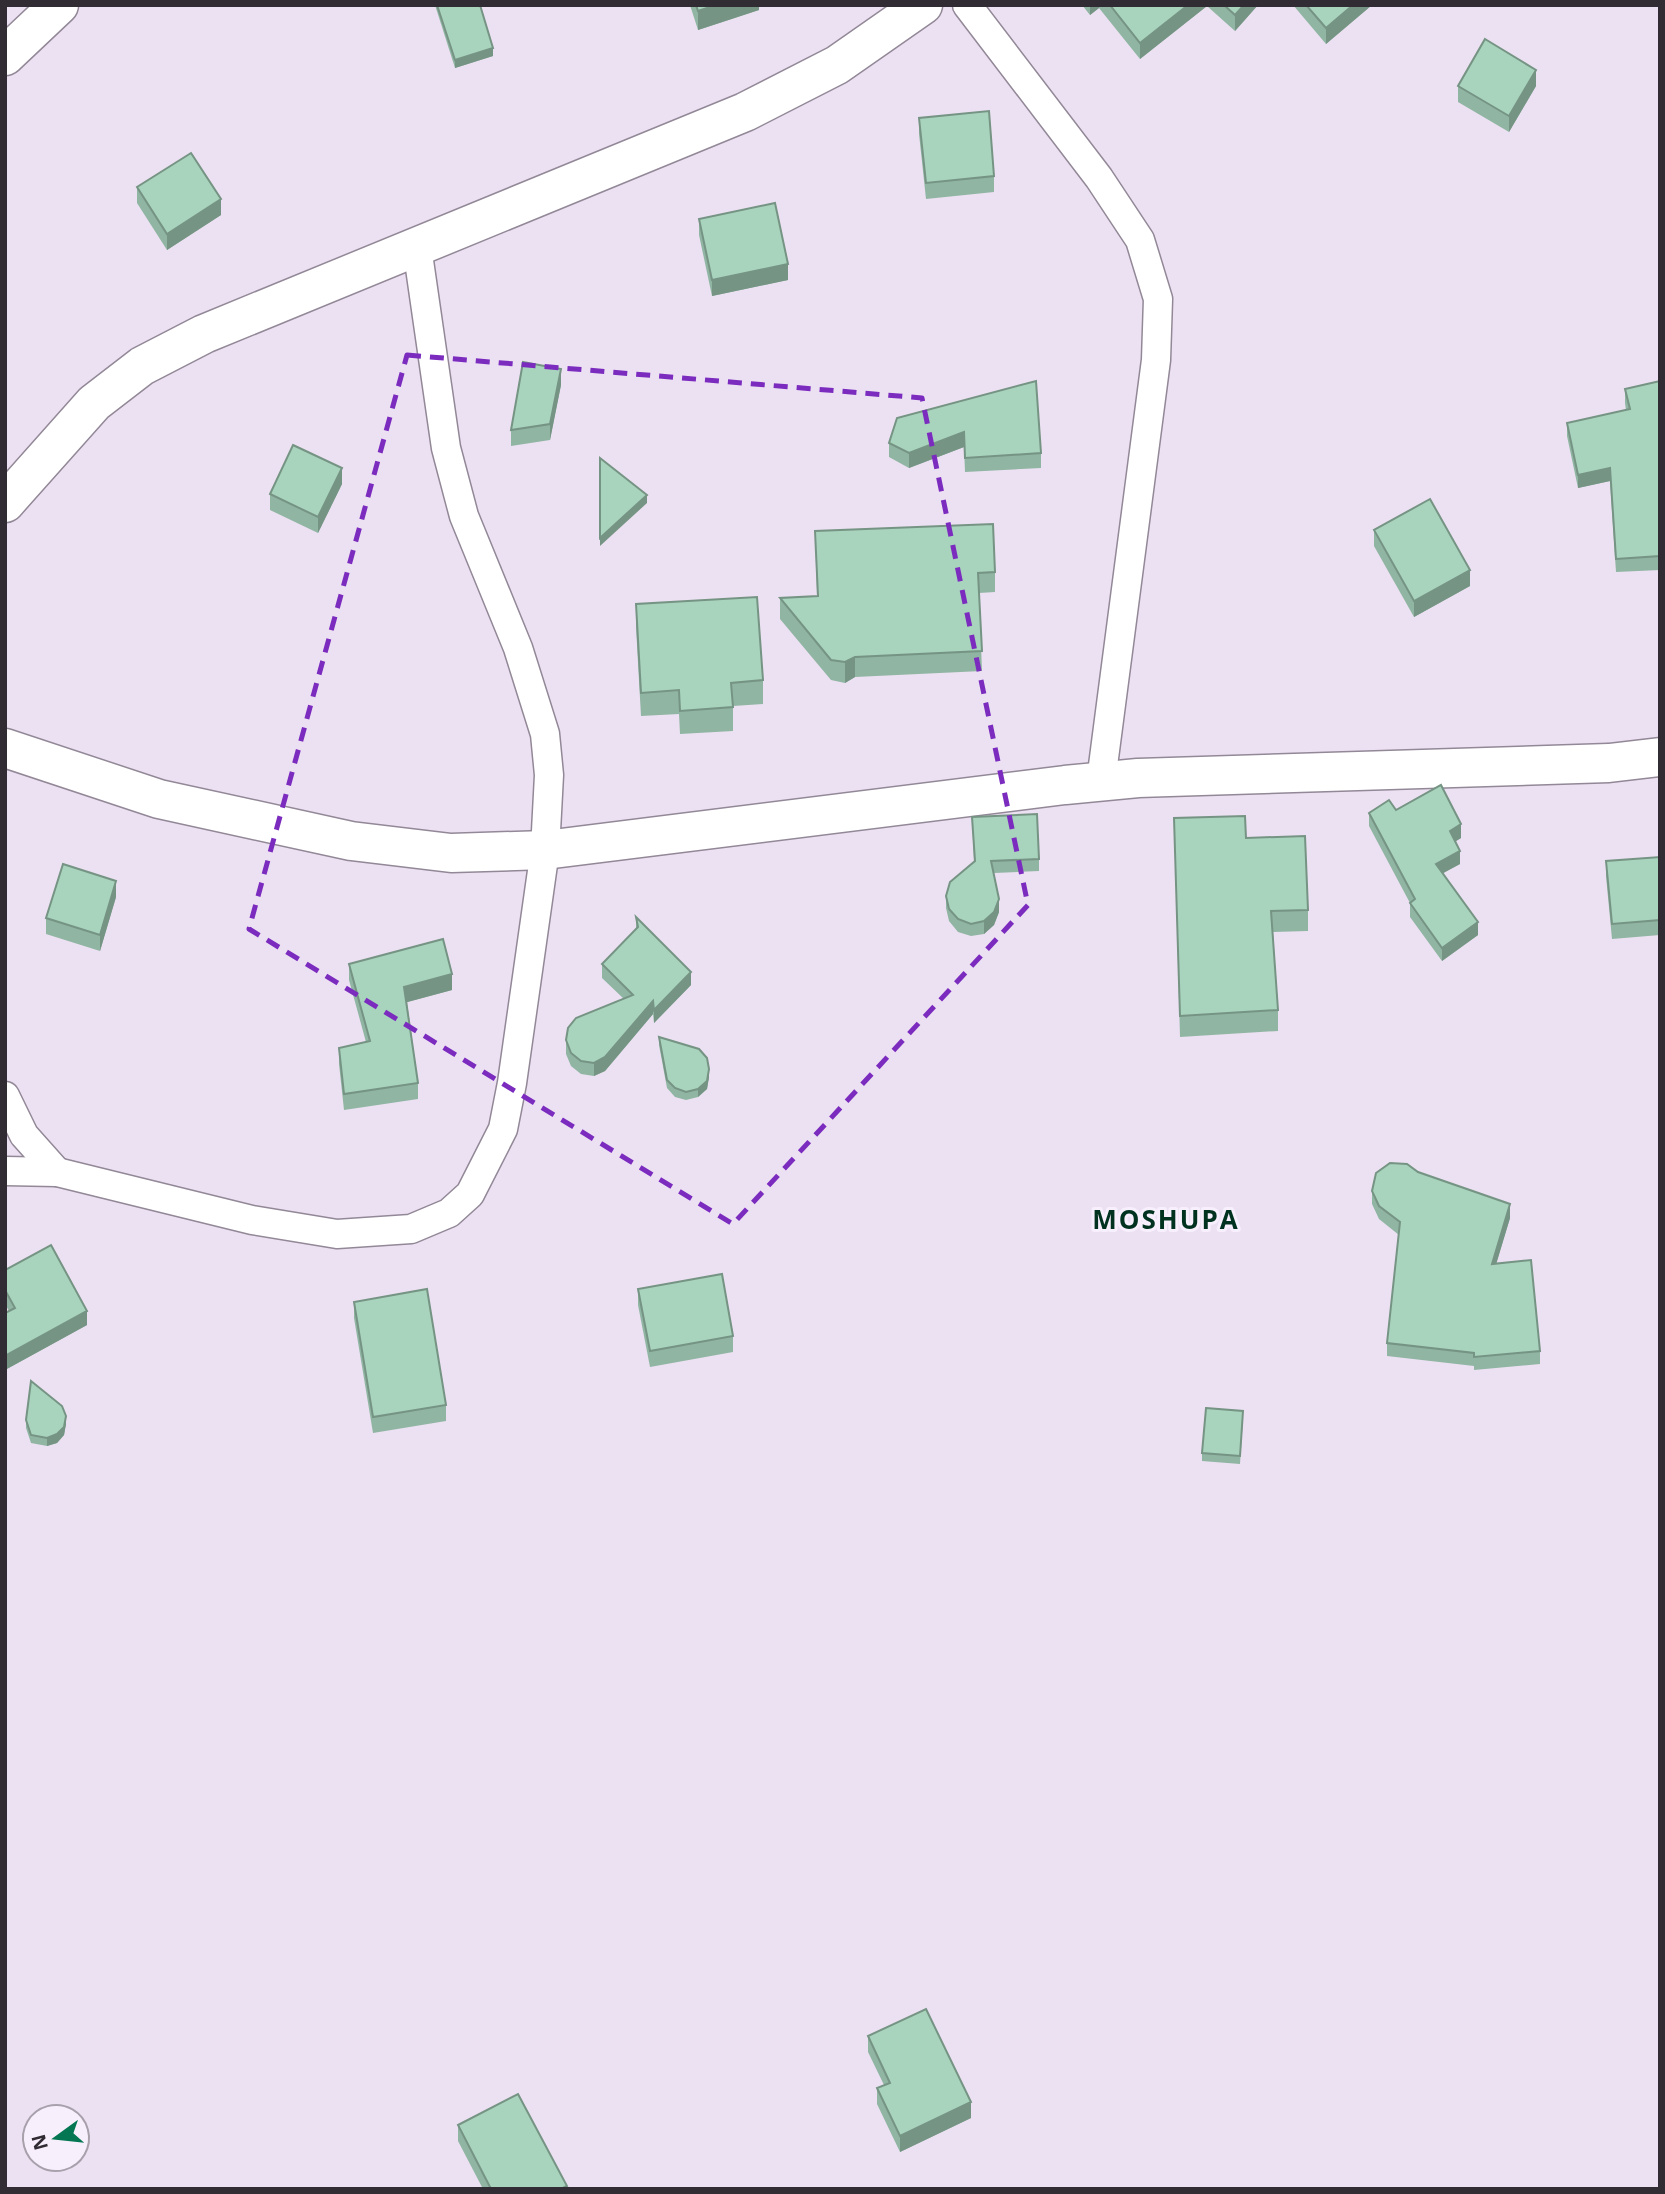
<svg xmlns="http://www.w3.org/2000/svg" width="1665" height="2194" font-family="'Open Sans',sans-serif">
  <rect width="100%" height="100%" fill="#ece1f2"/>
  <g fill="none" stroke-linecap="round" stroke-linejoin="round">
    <g stroke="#928897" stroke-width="31">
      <g id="service">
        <path d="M 967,5 L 1099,178 L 1140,240 L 1158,299 L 1156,360 L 1101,781"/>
        <path d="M 5,1096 L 24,1135 L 57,1172"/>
        <path d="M 5,1171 L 57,1172 L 252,1220 L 337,1234 L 411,1229 L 449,1213 L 470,1194 L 503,1129 L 512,1083 L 545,850 L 549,775 L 545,734 L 518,648 L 464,516 L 446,448 L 417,247"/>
      </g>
    </g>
    <g stroke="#928897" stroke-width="41">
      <g id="minor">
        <path d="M 5,503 L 94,403 L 142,366 L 204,334 L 745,112 L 837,65 L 923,5"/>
        <path d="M 5,748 L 159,799 L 351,841 L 451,853 L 545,850 L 1065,785 L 1138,778 L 1609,763 L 1660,757"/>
      </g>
    </g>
    <g stroke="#928897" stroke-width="41">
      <path id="secondary" d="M 5,56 L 59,5"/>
    </g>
    <use href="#service" stroke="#fff" stroke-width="28"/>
    <use href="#minor" stroke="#fff" stroke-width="38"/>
    <use href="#secondary" stroke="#fff" stroke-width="38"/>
  </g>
  <g fill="#90b5a3">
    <path d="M 435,5 L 480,5 L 493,56 L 455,68 Z"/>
    <path d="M 690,5 L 759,5 L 759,10 L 698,30 Z"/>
    <path d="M 1082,5 L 1258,5 L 1235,31 L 1207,6 L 1140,59 L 1099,8 L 1090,15 Z"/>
    <path d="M 1293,5 L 1372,5 L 1326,44 Z"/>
    <path d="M 1458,86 L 1536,86 L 1509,132 L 1458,102 Z"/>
    <path d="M 919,118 L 994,176 L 994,192 L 926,199 L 919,134 Z"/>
    <path d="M 137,187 L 221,215 L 167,250 L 137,203 Z"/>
    <path d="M 699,219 L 788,280 L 712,296 L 699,235 Z"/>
    <path d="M 1660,381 L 1660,570 L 1616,572 L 1610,481 L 1578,488 L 1567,436 L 1567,423 L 1626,410 L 1625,403 L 1625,389 Z"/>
    <path d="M 561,385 L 550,440 L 511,446 L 511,430 Z"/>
    <path d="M 897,418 L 1041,453 L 1041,468 L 965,472 L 964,447 L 909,468 L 889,457 L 889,443 Z"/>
    <path d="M 342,484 L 318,533 L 270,510 L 270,494 Z"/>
    <path d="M 1374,530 L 1470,586 L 1414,617 L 1374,546 Z"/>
    <path d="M 815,531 L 995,572 L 995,592 L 979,593 L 982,671 L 855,677 L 845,683 L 831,680 L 780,619 L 780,598 L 817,596 Z"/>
    <path d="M 636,604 L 763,680 L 763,704 L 733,706 L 733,731 L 680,734 L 679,714 L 641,716 L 636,627 Z"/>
    <path d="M 1396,810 L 1461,838 L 1455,841 L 1460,864 L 1443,873 L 1478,935 L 1442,961 L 1410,917 L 1410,903 L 1369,826 L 1369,813 Z"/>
    <path d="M 972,817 L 1039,859 L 1039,871 L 994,873 L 999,912 L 994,925 L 984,934 L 971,936 L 958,932 L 949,921 L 946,908 L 946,896 L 974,862 Z"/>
    <path d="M 1174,818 L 1246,838 L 1308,910 L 1308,931 L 1273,932 L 1278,1010 L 1278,1031 L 1180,1037 Z"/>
    <path d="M 1660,857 L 1660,935 L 1612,939 L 1606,876 L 1606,861 Z"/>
    <path d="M 116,897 L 100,951 L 46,934 L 46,918 Z"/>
    <path d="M 636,917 L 691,985 L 654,1023 L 653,1014 L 605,1071 L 594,1076 L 581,1074 L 571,1066 L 566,1054 L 566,1040 L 624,999 L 602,978 L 602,964 L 636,929 Z"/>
    <path d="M 349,964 L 452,990 L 407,1002 L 418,1083 L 418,1099 L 344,1110 L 339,1064 L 339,1048 L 366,1042 L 349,980 Z"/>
    <path d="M 659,1037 L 709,1077 L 707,1089 L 698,1097 L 686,1100 L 675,1097 L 667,1088 L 659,1045 Z"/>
    <path d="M 1418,1172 L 1510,1218 L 1496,1264 L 1540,1351 L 1540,1364 L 1474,1370 L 1474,1366 L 1387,1356 L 1387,1343 L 1399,1235 L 1379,1219 L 1372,1204 L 1372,1191 Z"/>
    <path d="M 5,1270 L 87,1325 L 5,1370 L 5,1313 L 9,1311 L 5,1304 Z"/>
    <path d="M 638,1289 L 733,1336 L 733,1352 L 650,1367 L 638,1305 Z"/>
    <path d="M 354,1302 L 446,1405 L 446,1421 L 373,1433 L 354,1318 Z"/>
    <path d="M 1243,1419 L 1240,1464 L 1202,1461 L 1202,1453 Z"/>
    <path d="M 26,1420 L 66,1424 L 64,1435 L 57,1443 L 47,1446 L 31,1443 L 26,1428 Z"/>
    <path d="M 868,2036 L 971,2118 L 900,2152 L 877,2104 L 877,2088 L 884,2085 L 868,2052 Z"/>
    <path d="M 458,2125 L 567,2189 L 483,2189 L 458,2141 Z"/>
  </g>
  <g fill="#769484">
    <path d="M 716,5 L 759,5 L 759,10 L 698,30 L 698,11 Z"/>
    <path d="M 1090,5 L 1099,5 L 1099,8 L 1090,15 Z"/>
    <path d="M 1188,5 L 1207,6 L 1140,59 L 1140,43 Z"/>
    <path d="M 1244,5 L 1258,5 L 1235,31 L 1235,15 Z"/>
    <path d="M 1353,5 L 1372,5 L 1326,44 L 1326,28 Z"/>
    <path d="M 493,48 L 493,56 L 455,68 L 455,60 Z"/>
    <path d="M 1536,70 L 1536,86 L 1509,132 L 1509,116 Z"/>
    <path d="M 221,199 L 221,215 L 167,250 L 167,234 Z"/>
    <path d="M 788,264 L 788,280 L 712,296 L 712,280 Z"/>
    <path d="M 561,369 L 561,385 L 550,440 L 550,424 Z"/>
    <path d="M 964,432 L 964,447 L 909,468 L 909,453 Z"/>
    <path d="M 342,468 L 342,484 L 318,533 L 318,517 Z"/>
    <path d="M 1610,468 L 1610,481 L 1578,488 L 1578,475 Z"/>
    <path d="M 647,495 L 647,503 L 600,546 L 600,538 Z"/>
    <path d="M 1470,570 L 1470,586 L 1414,617 L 1414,601 Z"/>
    <path d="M 855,657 L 855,677 L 845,683 L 845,662 Z"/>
    <path d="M 1461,824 L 1461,838 L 1450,845 L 1450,831 Z"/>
    <path d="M 1460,851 L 1460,864 L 1436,877 L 1436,864 Z"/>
    <path d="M 116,881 L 116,897 L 100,951 L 100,935 Z"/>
    <path d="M 999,899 L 999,912 L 994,925 L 984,934 L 984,921 Z"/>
    <path d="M 1478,922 L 1478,935 L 1442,961 L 1442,948 Z"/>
    <path d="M 691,972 L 691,985 L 654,1023 L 654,1010 Z"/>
    <path d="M 452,974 L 452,990 L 404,1003 L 404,987 Z"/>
    <path d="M 653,1001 L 653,1014 L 605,1071 L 594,1076 L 594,1063 Z"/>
    <path d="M 709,1069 L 709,1077 L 707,1089 L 698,1097 L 698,1089 Z"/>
    <path d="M 1510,1204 L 1510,1218 L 1492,1278 L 1492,1264 Z"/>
    <path d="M 87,1311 L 87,1325 L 5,1370 L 5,1356 Z"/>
    <path d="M 66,1416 L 66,1424 L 64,1435 L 57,1443 L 47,1446 L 47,1438 Z"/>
    <path d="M 971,2102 L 971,2118 L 900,2152 L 900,2136 Z"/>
  </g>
  <g fill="#a8d3bd" stroke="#769484" stroke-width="2">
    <path d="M 437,5 L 480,5 L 493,48 L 455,60 Z"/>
    <path d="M 696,5 L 716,5 L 698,11 Z"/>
    <path d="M 1110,5 L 1188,5 L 1140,43 Z"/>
    <path d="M 1224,5 L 1244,5 L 1235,15 Z"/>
    <path d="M 1306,5 L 1353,5 L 1326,28 Z"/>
    <path d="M 1485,39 L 1536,70 L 1509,116 L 1458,86 Z"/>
    <path d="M 989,111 L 994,176 L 926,183 L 919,118 Z"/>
    <path d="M 191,153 L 221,199 L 167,234 L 137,187 Z"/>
    <path d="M 775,203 L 788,264 L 712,280 L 699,219 Z"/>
    <path d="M 523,362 L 561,369 L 550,424 L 511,430 Z"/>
    <path d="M 1036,381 L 1041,453 L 965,458 L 964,432 L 909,453 L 889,443 L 897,418 Z"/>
    <path d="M 1660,381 L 1660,556 L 1616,559 L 1610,468 L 1578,475 L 1567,423 L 1630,409 L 1625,389 Z"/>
    <path d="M 293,445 L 342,468 L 318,517 L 270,494 Z"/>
    <path d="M 600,458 L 647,495 L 600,538 Z"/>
    <path d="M 1430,499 L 1470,570 L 1414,601 L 1374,530 Z"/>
    <path d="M 993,524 L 995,572 L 978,573 L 982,651 L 855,657 L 845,662 L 831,660 L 780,598 L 818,596 L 815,531 Z"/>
    <path d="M 757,597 L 763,680 L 731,683 L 733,707 L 680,711 L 679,690 L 641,693 L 636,604 Z"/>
    <path d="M 1441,785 L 1461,824 L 1450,831 L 1460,851 L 1436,864 L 1478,922 L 1442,948 L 1410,903 L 1415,899 L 1369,813 L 1389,800 L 1396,810 Z"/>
    <path d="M 1037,814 L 1039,859 L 991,861 L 999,899 L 994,912 L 984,921 L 971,924 L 958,919 L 949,909 L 946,896 L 950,882 L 975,861 L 972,817 Z"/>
    <path d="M 1245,816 L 1246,838 L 1305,836 L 1308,910 L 1271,911 L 1278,1010 L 1180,1016 L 1174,818 Z"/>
    <path d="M 1660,857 L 1660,920 L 1612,924 L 1606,861 Z"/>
    <path d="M 63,864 L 116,881 L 100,935 L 46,918 Z"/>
    <path d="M 636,917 L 691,972 L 654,1010 L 653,1001 L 605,1057 L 594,1063 L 581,1061 L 571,1053 L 566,1040 L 568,1028 L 576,1018 L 633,995 L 602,964 L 638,927 Z"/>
    <path d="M 443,939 L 452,974 L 404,987 L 418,1083 L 344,1094 L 339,1048 L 370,1041 L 349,964 Z"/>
    <path d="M 659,1037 L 699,1049 L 707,1058 L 709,1069 L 707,1081 L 698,1089 L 686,1092 L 675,1088 L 667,1080 Z"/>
    <path d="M 1390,1163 L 1407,1164 L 1418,1172 L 1510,1204 L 1492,1264 L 1531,1260 L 1540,1351 L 1474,1357 L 1474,1353 L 1387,1343 L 1400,1222 L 1379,1206 L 1372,1191 L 1376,1173 Z"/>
    <path d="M 51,1245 L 87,1311 L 5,1356 L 5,1313 L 15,1308 L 5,1290 L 5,1270 Z"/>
    <path d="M 722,1274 L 733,1336 L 650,1351 L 638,1289 Z"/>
    <path d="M 427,1289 L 446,1405 L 373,1417 L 354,1302 Z"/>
    <path d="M 31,1381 L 62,1406 L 66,1416 L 64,1427 L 57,1434 L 47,1438 L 31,1435 L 26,1420 Z"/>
    <path d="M 1206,1408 L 1243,1411 L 1240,1456 L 1202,1453 Z"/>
    <path d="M 926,2009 L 971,2102 L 900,2136 L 877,2088 L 890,2083 L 868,2036 Z"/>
    <path d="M 518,2094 L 567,2186 L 561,2189 L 491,2189 L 458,2125 Z"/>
  </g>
  <path fill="none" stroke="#7b2cbf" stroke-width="5" stroke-dasharray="14 9" stroke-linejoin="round" d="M 407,355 L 922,398 L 1028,905 L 733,1224 L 249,929 Z"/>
  <g text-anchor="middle" stroke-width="6" stroke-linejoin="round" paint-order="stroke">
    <g font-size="26" font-weight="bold" letter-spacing="2" fill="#013220" stroke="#f8effd">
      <text x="1166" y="1229">MOSHUPA</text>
    </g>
  </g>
  <rect width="1665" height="2194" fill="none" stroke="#312c33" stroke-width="14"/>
  <g transform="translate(56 2138) rotate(255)"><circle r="33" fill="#f8effd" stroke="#a8a1ac" stroke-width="2"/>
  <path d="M0-5L12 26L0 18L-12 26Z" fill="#047752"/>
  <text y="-10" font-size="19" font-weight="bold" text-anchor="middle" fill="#312c33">N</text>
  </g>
</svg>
